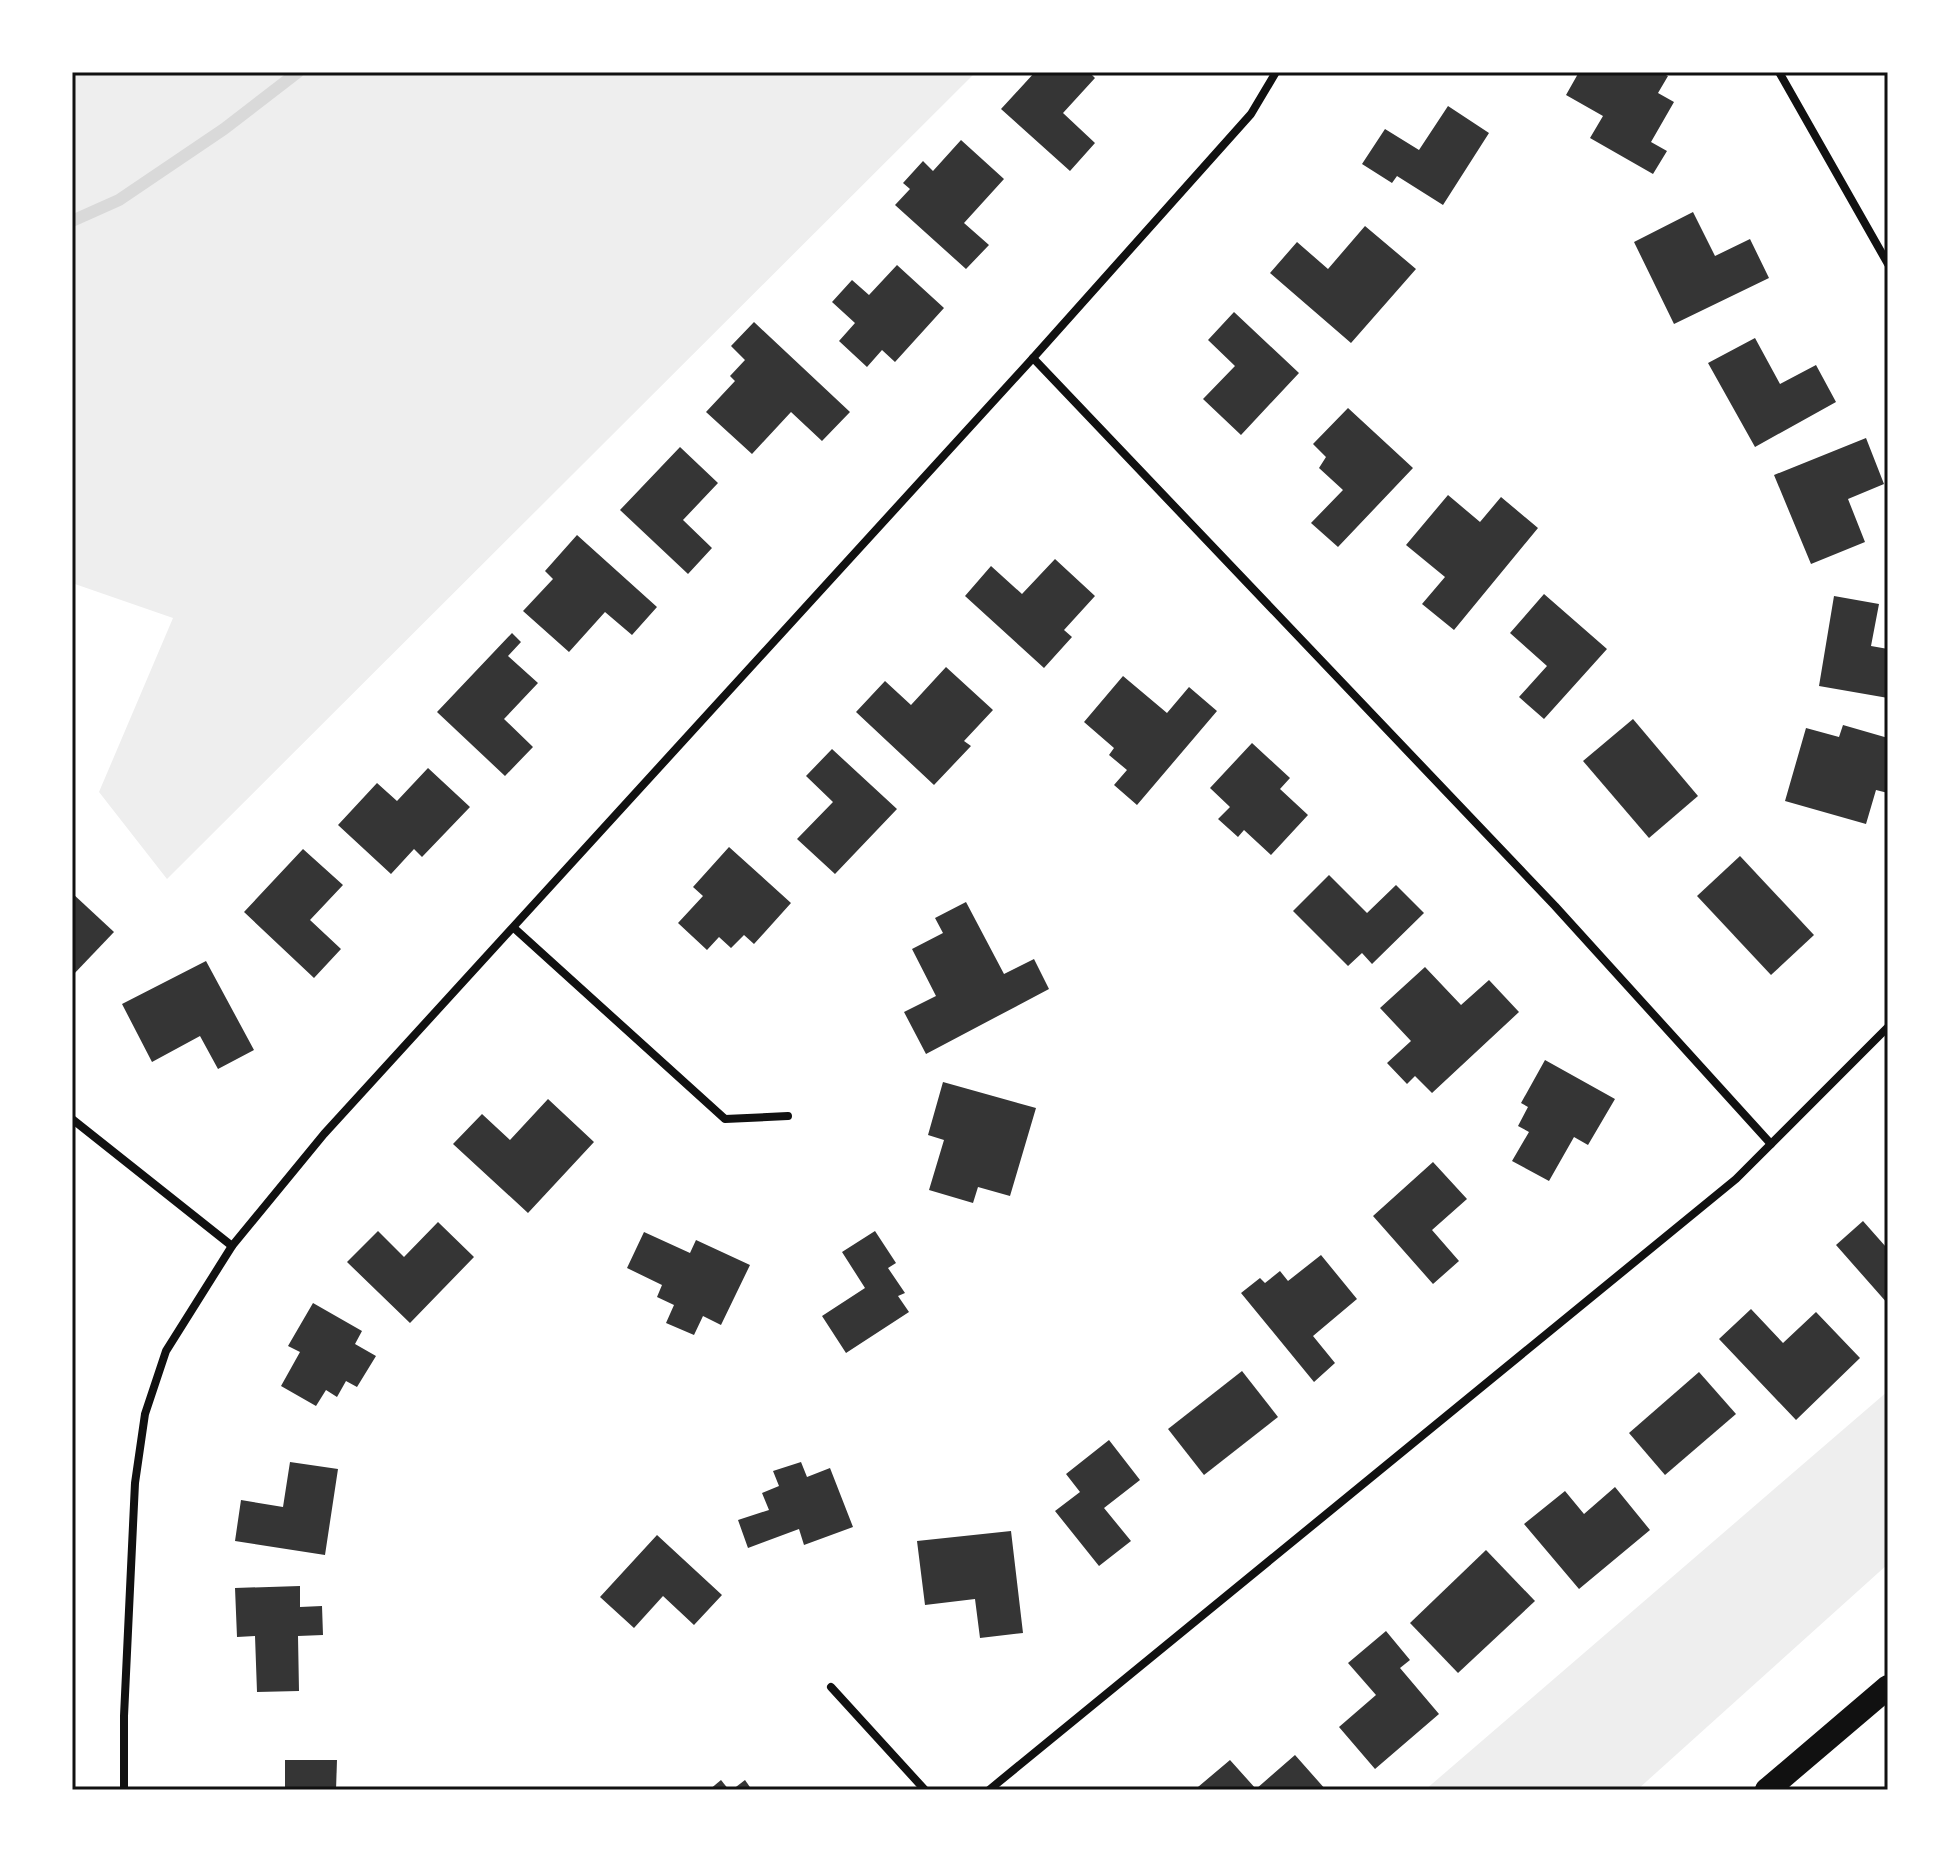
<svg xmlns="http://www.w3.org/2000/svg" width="1960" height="1862" font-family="'Fira Sans',sans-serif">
  <rect width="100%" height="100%" fill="#fff"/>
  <g fill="#eee">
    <path d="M 72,72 L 976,72 L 167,879 L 99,792 L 173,618 L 72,583 Z"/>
    <path d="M 1888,1391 L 1888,1564 L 1637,1790 L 1425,1790 Z"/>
  </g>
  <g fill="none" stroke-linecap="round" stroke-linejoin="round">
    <path stroke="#d9d9d9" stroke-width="12" d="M 72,221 L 119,200 L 224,129 L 298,72"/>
  </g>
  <g fill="#353535">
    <path d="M 1035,72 L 1089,72 L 1095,78 L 1063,113 L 1095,143 L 1070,171 L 1001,109 Z"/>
    <path d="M 1579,72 L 1660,72 L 1668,76 L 1658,93 L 1674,102 L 1651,142 L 1667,151 L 1653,174 L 1590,138 L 1603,116 L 1566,95 Z"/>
    <path d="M 1448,106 L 1489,133 L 1443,205 L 1397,176 L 1392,183 L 1362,164 L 1385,129 L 1419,150 Z"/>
    <path d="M 961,140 L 1004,179 L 964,223 L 989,245 L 966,269 L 895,205 L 910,189 L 903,183 L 923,161 L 933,171 Z"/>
    <path d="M 1693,212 L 1715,256 L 1750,239 L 1769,278 L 1674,324 L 1634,242 Z"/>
    <path d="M 1365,226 L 1416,269 L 1351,343 L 1270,273 L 1297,242 L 1328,269 Z"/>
    <path d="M 897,265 L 944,308 L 895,362 L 882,350 L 867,367 L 839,341 L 855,323 L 832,302 L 852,280 L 869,295 Z"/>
    <path d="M 1234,312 L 1299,373 L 1241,435 L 1203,399 L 1235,366 L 1208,340 Z"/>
    <path d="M 754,322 L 850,412 L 822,441 L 791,412 L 752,454 L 706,412 L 735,381 L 730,376 L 745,360 L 731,346 Z"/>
    <path d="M 1755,338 L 1780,384 L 1816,365 L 1836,402 L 1755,447 L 1708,363 Z"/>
    <path d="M 1348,408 L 1413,468 L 1338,547 L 1311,523 L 1343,490 L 1319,468 L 1326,457 L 1313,444 Z"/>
    <path d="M 1866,438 L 1884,484 L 1848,499 L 1865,542 L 1811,564 L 1774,475 Z"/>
    <path d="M 680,447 L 718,483 L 683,520 L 712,548 L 688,574 L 620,510 Z"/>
    <path d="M 1448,495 L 1480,522 L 1501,497 L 1538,528 L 1454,630 L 1422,604 L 1445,577 L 1406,545 Z"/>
    <path d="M 577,535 L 657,607 L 632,635 L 605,612 L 569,652 L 523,611 L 553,579 L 545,571 Z"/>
    <path d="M 1055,559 L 1095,596 L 1064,630 L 1072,637 L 1044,668 L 965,596 L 991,566 L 1022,594 Z"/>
    <path d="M 1544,594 L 1607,649 L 1544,719 L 1519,697 L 1547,666 L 1510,633 Z"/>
    <path d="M 1834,596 L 1879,604 L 1871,646 L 1888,649 L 1888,698 L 1819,686 Z"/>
    <path d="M 512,633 L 521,642 L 508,656 L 538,683 L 504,719 L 533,747 L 505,776 L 437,712 Z"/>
    <path d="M 946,667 L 993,710 L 964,741 L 971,746 L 934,785 L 856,712 L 885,681 L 911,705 Z"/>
    <path d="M 1123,676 L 1167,713 L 1189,687 L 1217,711 L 1137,805 L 1114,785 L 1127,770 L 1109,755 L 1114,748 L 1084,722 Z"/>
    <path d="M 1633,719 L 1698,796 L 1649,838 L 1583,761 Z"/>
    <path d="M 1843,725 L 1888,738 L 1888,793 L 1876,790 L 1866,824 L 1785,801 L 1806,728 L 1839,737 Z"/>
    <path d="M 1252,743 L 1290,778 L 1280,789 L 1308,815 L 1271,855 L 1244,830 L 1238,837 L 1218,819 L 1230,807 L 1210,788 Z"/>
    <path d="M 832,749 L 897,809 L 835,874 L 797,839 L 833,802 L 806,776 Z"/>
    <path d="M 428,768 L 470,807 L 422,857 L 414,849 L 391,874 L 338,825 L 377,783 L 397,801 Z"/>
    <path d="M 729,847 L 791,903 L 754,944 L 744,935 L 731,948 L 719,937 L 707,950 L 678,923 L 703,896 L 693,887 Z"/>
    <path d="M 303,849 L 343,885 L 310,920 L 341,949 L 314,978 L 244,912 Z"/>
    <path d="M 1740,856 L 1814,935 L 1771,975 L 1697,896 Z"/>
    <path d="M 1329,875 L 1367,913 L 1396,885 L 1424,913 L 1372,964 L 1362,953 L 1348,966 L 1293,911 Z"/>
    <path d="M 72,893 L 114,932 L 72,976 Z"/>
    <path d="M 966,902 L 1004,974 L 1034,959 L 1049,989 L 926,1054 L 904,1012 L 936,996 L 912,949 L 943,933 L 935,918 Z"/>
    <path d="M 206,961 L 254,1050 L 218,1069 L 200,1036 L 152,1062 L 122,1004 Z"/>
    <path d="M 1425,967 L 1461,1005 L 1489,980 L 1519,1012 L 1432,1093 L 1415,1076 L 1407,1084 L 1387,1063 L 1411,1041 L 1380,1008 Z"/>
    <path d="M 1545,1060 L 1615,1099 L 1588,1145 L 1574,1137 L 1549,1181 L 1512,1161 L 1529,1132 L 1518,1126 L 1528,1107 L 1521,1103 Z"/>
    <path d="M 943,1082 L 1036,1108 L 1010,1196 L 978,1187 L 973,1203 L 929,1190 L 944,1140 L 928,1135 Z"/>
    <path d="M 548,1099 L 594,1142 L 528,1213 L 453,1144 L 482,1114 L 510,1140 Z"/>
    <path d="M 1433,1162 L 1467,1199 L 1432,1230 L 1459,1261 L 1433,1284 L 1373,1216 Z"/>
    <path d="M 1863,1221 L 1886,1247 L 1888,1245 L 1888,1304 L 1836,1245 Z"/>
    <path d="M 438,1222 L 474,1257 L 410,1323 L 347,1262 L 378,1231 L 404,1257 Z"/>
    <path d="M 875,1231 L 896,1263 L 888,1268 L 905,1293 L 898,1296 L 909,1312 L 846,1353 L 822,1316 L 865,1288 L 842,1252 Z"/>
    <path d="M 644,1232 L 690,1253 L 696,1240 L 750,1265 L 721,1325 L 703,1316 L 694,1335 L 666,1323 L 674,1305 L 657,1297 L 662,1285 L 627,1268 Z"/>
    <path d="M 1321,1255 L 1357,1299 L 1313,1336 L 1335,1363 L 1314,1382 L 1241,1293 L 1260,1278 L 1265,1283 L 1280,1271 L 1288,1281 Z"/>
    <path d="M 313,1303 L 362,1331 L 355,1344 L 376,1356 L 357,1387 L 346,1381 L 337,1397 L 326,1390 L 316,1406 L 281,1386 L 300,1352 L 288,1346 Z"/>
    <path d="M 1751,1309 L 1783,1343 L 1816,1312 L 1860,1358 L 1796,1420 L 1719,1339 Z"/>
    <path d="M 1242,1371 L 1278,1417 L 1204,1475 L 1168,1429 Z"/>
    <path d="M 1699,1372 L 1736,1414 L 1665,1475 L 1629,1433 Z"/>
    <path d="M 1109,1440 L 1140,1480 L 1104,1508 L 1131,1541 L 1099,1566 L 1055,1511 L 1080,1492 L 1066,1474 Z"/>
    <path d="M 290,1462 L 338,1469 L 325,1555 L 235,1541 L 241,1500 L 283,1507 Z"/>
    <path d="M 801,1462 L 807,1477 L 830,1468 L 853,1527 L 804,1545 L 799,1529 L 748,1548 L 738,1520 L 769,1510 L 762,1493 L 779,1486 L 773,1471 Z"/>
    <path d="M 1615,1487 L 1650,1530 L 1579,1589 L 1524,1524 L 1565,1491 L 1584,1514 Z"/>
    <path d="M 1011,1531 L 1023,1633 L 980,1638 L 975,1599 L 925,1605 L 917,1541 Z"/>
    <path d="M 657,1535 L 722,1595 L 694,1625 L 663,1596 L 634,1628 L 600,1597 Z"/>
    <path d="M 1486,1550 L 1535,1601 L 1458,1673 L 1410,1623 Z"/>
    <path d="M 300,1586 L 300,1607 L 322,1606 L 323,1635 L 298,1636 L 299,1691 L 257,1692 L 255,1636 L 237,1637 L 235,1588 Z"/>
    <path d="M 1386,1631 L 1410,1660 L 1400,1668 L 1439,1714 L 1375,1769 L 1339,1727 L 1376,1695 L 1348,1663 Z"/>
    <path d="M 1295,1755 L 1326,1790 L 1201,1790 L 1198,1787 L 1230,1760 L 1256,1789 Z"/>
    <path d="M 285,1760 L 337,1760 L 336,1790 L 285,1790 Z"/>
    <path d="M 721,1780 L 729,1790 L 709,1790 Z"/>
    <path d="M 745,1780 L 752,1790 L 732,1790 Z"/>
  </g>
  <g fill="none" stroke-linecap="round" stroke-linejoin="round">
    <g stroke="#111" stroke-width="8">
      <path d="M 1779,72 L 1888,264"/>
      <path d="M 1033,358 L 1555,906 L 1771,1144"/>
      <path d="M 514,928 L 725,1119 L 788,1116"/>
      <path d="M 72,1119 L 232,1246"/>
      <path d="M 831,1687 L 925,1790"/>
      <path d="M 124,1790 L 124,1716 L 135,1483 L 145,1414 L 166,1351 L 232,1246 L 324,1134 L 1033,358 L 1251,114 L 1276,72"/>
      <path d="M 989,1790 L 1736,1179 L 1888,1027"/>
    </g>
    <path stroke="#111" stroke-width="24" d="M 1767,1790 L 1888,1687"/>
  </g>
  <rect width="1960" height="1862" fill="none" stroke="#ffffff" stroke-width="148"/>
  <rect x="74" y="74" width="1812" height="1714" fill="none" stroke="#111" stroke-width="3"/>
</svg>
